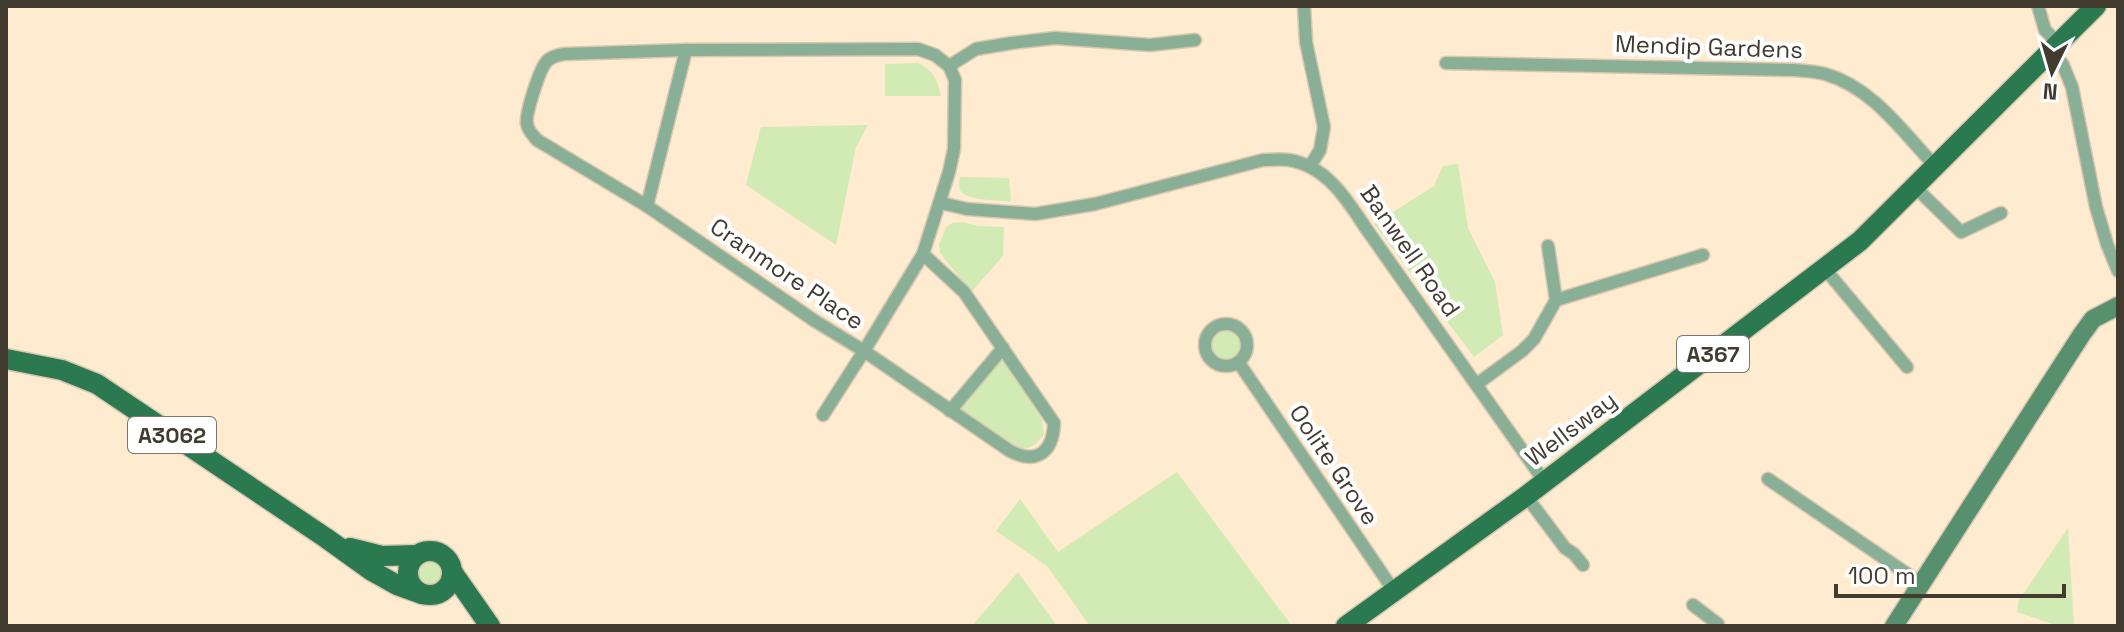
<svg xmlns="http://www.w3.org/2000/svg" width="2124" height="632" font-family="'Space Grotesk',sans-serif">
  <rect width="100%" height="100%" fill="#ffebcf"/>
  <g fill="#d2eab3">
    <path d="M 918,63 C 934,71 937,79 941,96 L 885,96 L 885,64 Z"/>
    <path d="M 868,125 L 856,147 L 836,245 L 746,185 L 761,127 Z"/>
    <path d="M 1458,164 L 1468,228 L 1495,282 L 1503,335 L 1474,357 L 1374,224 L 1434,186 L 1443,166 Z"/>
    <path d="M 960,177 L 1009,178 L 1011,202 C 999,200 965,201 960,190 C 959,187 959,181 960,177 Z"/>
    <path d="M 962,222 L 978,226 L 1004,227 L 1003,256 L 971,292 L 940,253 L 939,245 L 946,227 L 952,223 Z"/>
    <circle cx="1226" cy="345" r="15"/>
    <path d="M 1003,358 L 1042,420 L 1044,434 C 1034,448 1025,453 1010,444 L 959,409 Z"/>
    <path d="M 1177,472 L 1292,626 L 1090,626 L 1047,566 L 996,531 L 1020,499 L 1058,552 Z"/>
    <path d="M 2068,528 L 2074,626 L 2058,626 L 2017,612 L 2019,600 Z"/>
    <circle cx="430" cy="573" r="13"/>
    <path d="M 1018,572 L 1057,626 L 972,626 Z"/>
  </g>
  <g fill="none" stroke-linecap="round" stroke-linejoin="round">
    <g stroke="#d9c8af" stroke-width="15">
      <g id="street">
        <path d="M 1304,6 L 1306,42 L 1324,127 L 1320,150 L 1310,166"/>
        <path d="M 2038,6 L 2045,30 L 2058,43"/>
        <path d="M 918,49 L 935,55 L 949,66 L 955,80 L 954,149 L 949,172 L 923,254 L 864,351 L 815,321 L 647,206 L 537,140 C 533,135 528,131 527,124 C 525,114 540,68 547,61 C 551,57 558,55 564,54 L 686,50 Z"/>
        <path d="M 2052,50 L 2063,65 L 2072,87 L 2096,207 L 2107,244 L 2118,271"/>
        <path d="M 1446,63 L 1794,70 C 1804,71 1815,71 1825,74 C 1872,87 1903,132 1935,166"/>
        <path d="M 949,66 L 976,49 L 1012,43 L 1055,38 L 1150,45 L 1195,40"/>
        <path d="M 1915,187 L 1961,232 L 2001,213"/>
        <path d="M 941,203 L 967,209 L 1035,214 L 1095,204 L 1263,160 C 1271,160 1280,159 1289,160 C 1326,166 1346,198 1365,227 L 1544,481"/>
        <path d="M 647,206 L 686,50"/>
        <path d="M 1548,246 L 1556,300"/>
        <path d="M 1825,269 L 1907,367"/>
        <circle cx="1226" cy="345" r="21"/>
        <path d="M 1239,363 L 1394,591"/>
        <path d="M 1477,384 L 1522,351 L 1534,339 L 1556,300 L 1703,255"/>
        <path d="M 950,411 L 1003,348"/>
        <path d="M 823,415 L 864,351 L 1010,451 C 1037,465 1053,452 1054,423 L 964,292 L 923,254"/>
        <path d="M 1768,479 L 1922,584"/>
        <path d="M 1526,496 L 1565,548 L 1574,554 L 1583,565"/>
        <path d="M 1693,605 L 1718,624"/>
      </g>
    </g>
    <g stroke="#d9c8af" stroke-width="21">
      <path id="secondary" d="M 1894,626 L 2082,334 L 2093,319 L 2118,306"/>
    </g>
    <g stroke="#d9c8af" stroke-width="23">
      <g id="primary">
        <path d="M 6,359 L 62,370 L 97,384 L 326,538 L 372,571 L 397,585 L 422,594"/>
        <path d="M 350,548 L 382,556 L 417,555"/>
        <circle cx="430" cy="573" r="22"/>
        <path d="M 453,573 L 490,626"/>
        <path d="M 1346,626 L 1526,496 L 1860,241 L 2096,6"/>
      </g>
    </g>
    <use href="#street" stroke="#8aaf97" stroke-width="12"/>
    <use href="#secondary" stroke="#56906e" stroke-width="18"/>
    <use href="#primary" stroke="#2b7950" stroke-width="20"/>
  </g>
  <g text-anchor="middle" stroke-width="8" stroke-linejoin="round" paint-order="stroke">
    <g fill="#fff" stroke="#7b766e" stroke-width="2">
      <rect x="1677" y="336" width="72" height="36" rx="6"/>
      <rect x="128" y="417" width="88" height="36" rx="6"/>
    </g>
    <g font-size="22" font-weight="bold" fill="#423b30">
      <text x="1713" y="362">A367</text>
      <text x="172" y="443">A3062</text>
    </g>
    <g font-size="24" fill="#423b30" stroke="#fff">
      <text transform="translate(1709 47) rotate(2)" y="8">Mendip Gardens</text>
      <text transform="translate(1410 251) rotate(55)" y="8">Banwell Road</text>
      <text transform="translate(787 274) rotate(34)" y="8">Cranmore Place</text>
      <text transform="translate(1571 429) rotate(-37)" y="8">Wellsway</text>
      <text transform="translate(1334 465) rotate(56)" y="8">Oolite Grove</text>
    </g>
  </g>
  <rect width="2124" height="632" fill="none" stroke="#423b30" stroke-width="16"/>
  <g transform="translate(2052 72) rotate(185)" stroke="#ffffff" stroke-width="6" paint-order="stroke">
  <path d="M0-6L14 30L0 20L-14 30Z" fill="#423b30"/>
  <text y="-12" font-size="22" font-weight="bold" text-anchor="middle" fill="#423b30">N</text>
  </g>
  <path d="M1836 584v12h228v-12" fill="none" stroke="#423b30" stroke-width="4"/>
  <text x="1848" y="584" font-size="24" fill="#423b30" stroke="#ffffff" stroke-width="6" paint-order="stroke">100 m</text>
</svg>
